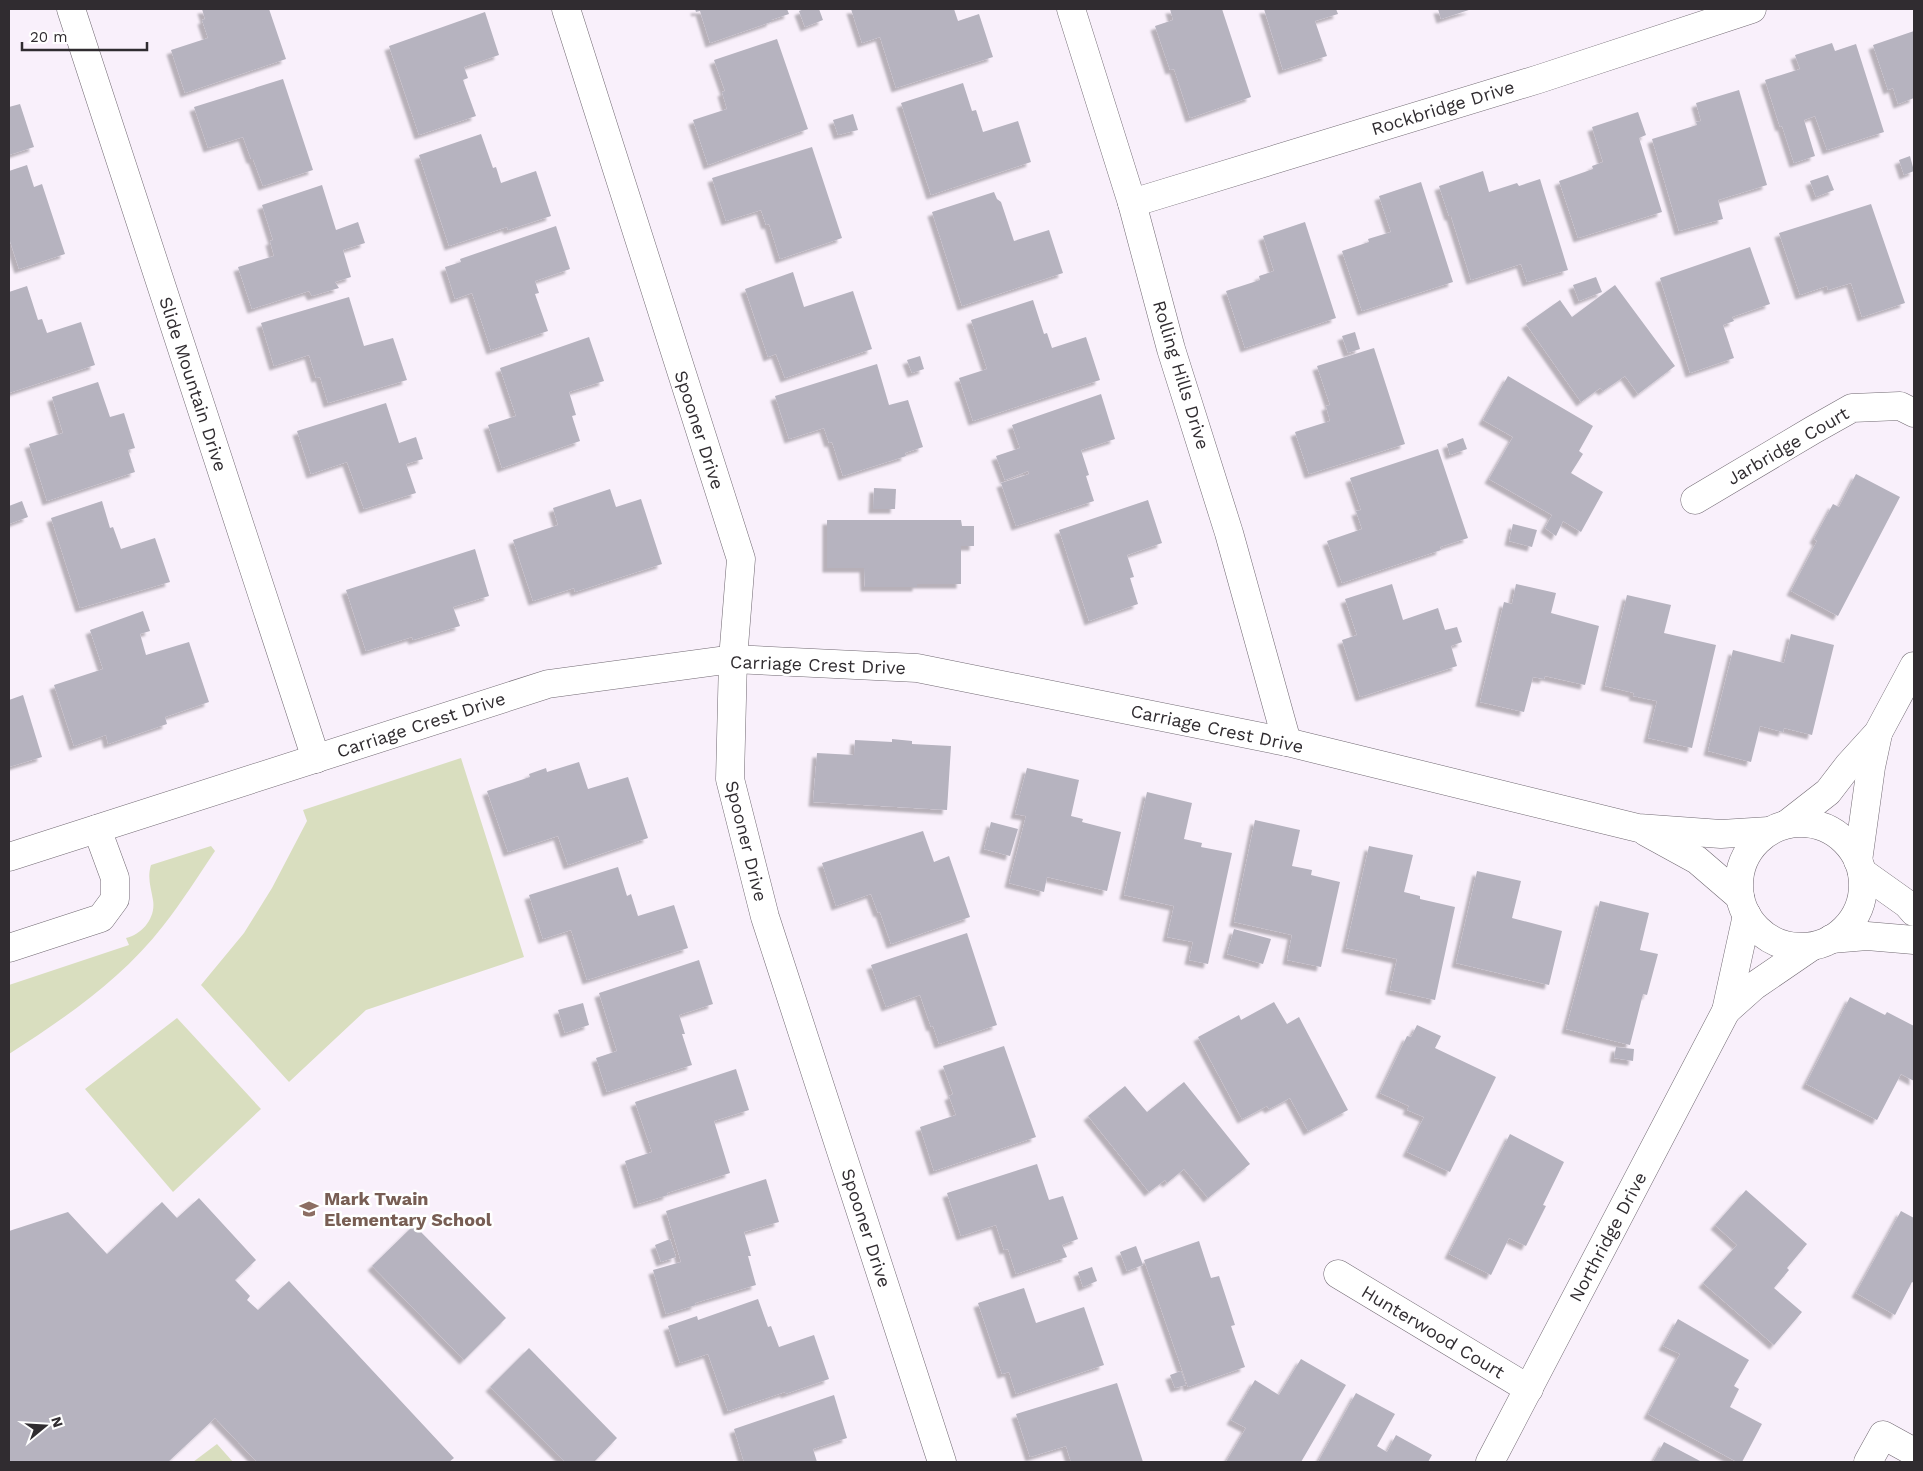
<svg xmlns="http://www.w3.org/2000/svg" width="1923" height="1471" font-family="'Work Sans',sans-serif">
  <defs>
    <filter id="shadow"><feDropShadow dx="-4.5" dy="4.5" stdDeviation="1" flood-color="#0004"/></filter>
  </defs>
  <rect width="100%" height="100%" fill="#f9f0fb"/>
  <g fill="#d9debf">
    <path d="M 461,758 L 524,957 L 366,1010 L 289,1082 L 201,985 L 244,933 L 272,888 L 307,821 L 303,810 Z"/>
    <path d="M 211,846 L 215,851 C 198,876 182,902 163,926 C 122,979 65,1018 9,1054 L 9,985 L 129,945 L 126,938 C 143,934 156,917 153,900 C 151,887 147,878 151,865 Z"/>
    <path d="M 177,1018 L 261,1109 L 173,1192 L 85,1089 Z"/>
    <path d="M 217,1444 L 233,1462 L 193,1462 Z"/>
  </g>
  <g fill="#b6b3bf" filter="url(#shadow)">
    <path d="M 202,9 L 269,9 L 286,59 L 185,93 L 171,50 L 208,38 L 202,20 L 205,19 Z"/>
    <path d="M 695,9 L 787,9 L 789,14 L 771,20 L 771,22 L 710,43 L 700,11 L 696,12 Z"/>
    <path d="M 804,9 L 819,9 L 823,20 L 805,27 L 799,11 Z"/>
    <path d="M 851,9 L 954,9 L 958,21 L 979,14 L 993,57 L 896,88 L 880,37 L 862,43 Z"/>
    <path d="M 1170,9 L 1222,9 L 1251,97 L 1190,118 L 1174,69 L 1170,70 L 1155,26 L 1173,20 Z"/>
    <path d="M 1264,9 L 1336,9 L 1338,14 L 1315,21 L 1327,56 L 1283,70 Z"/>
    <path d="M 1438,9 L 1472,9 L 1441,19 Z"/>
    <path d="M 485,12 L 499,55 L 464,67 L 468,78 L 463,80 L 476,116 L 419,135 L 389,46 Z"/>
    <path d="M 1914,31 L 1914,98 L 1898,104 L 1893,88 L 1888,90 L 1873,45 Z"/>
    <path d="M 777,39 L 808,129 L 708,165 L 693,120 L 727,109 L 722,92 L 725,91 L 714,60 Z"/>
    <path d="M 1832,43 L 1835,51 L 1856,44 L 1884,132 L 1827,150 L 1815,116 L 1804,120 L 1815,156 L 1794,163 L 1782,126 L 1780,127 L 1765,80 L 1800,69 L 1795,55 Z"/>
    <path d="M 283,79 L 313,170 L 263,186 L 253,159 L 251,159 L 243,137 L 208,148 L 194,107 Z"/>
    <path d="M 963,83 L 972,111 L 976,110 L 983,132 L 1018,121 L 1031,162 L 931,195 L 901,103 Z"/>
    <path d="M 1739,90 L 1767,185 L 1718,200 L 1723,219 L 1679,231 L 1652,139 L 1697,125 L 1696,122 L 1701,121 L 1696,103 Z"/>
    <path d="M 20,104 L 34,147 L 9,155 L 9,107 Z"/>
    <path d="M 1638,112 L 1646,135 L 1639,138 L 1662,212 L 1578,238 L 1559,181 L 1593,169 L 1592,166 L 1603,162 L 1592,127 Z"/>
    <path d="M 853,114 L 858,130 L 838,135 L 833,120 Z"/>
    <path d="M 481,134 L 493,168 L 496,167 L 501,183 L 536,171 L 551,216 L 508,230 L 507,227 L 449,246 L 419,155 Z"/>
    <path d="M 812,147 L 842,238 L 780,259 L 769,224 L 766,225 L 761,210 L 726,221 L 712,178 Z"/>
    <path d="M 1910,156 L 1914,171 L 1904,175 L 1899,160 Z"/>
    <path d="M 27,165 L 34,187 L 42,184 L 65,254 L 19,269 L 9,238 L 9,171 Z"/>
    <path d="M 1483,171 L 1489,192 L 1517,183 L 1519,186 L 1540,179 L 1568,270 L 1527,282 L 1521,264 L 1471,280 L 1451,216 L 1449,216 L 1439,186 Z"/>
    <path d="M 1828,175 L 1834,190 L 1816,197 L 1810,181 Z"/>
    <path d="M 1421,182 L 1453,282 L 1362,311 L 1342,251 L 1369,242 L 1368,239 L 1391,232 L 1379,196 Z"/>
    <path d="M 322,185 L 336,230 L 358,222 L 365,243 L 343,250 L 351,277 L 335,282 L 339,288 L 312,296 L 309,291 L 252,309 L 238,267 L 274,256 L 270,241 L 273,240 L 262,205 Z"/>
    <path d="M 994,192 L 997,199 L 1001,202 L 1014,241 L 1049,230 L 1063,273 L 962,306 L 932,212 Z"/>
    <path d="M 1871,204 L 1905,303 L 1862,317 L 1851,283 L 1828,290 L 1827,286 L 1800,295 L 1779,233 Z"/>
    <path d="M 1305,222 L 1336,318 L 1245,348 L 1226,291 L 1260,280 L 1259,276 L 1274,271 L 1263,236 Z"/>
    <path d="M 556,226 L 570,269 L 535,281 L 539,293 L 535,294 L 548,331 L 491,350 L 472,293 L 455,299 L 445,267 L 461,262 L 460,259 Z"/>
    <path d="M 1750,247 L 1770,304 L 1732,317 L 1734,321 L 1723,325 L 1734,358 L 1690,373 L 1660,278 Z"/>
    <path d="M 793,272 L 804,307 L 853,291 L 872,349 L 785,378 L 776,354 L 768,357 L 745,289 Z"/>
    <path d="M 1596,277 L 1602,292 L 1579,301 L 1573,285 Z"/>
    <path d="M 1615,285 L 1675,366 L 1638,394 L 1625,376 L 1603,391 L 1600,388 L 1581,402 L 1526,324 L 1560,300 L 1572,317 Z"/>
    <path d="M 27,286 L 38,320 L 42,319 L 47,333 L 81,322 L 95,365 L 9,393 L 9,292 Z"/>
    <path d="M 349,297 L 364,346 L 393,338 L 407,380 L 328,403 L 320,377 L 316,378 L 309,355 L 274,366 L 261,323 Z"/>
    <path d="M 1033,300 L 1044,334 L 1047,333 L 1052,348 L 1086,337 L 1100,380 L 973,421 L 959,378 L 987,369 L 971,320 Z"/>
    <path d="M 1355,332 L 1360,349 L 1348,353 L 1342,336 Z"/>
    <path d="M 589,337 L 604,381 L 569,392 L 576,415 L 572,416 L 580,441 L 502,468 L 488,425 L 516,416 L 500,368 Z"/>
    <path d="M 1374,348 L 1405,444 L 1309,474 L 1295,432 L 1330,421 L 1326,406 L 1330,405 L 1317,366 Z"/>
    <path d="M 920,356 L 924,369 L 912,373 L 907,360 Z"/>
    <path d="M 877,364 L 889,405 L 908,400 L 923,447 L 905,453 L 906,456 L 843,476 L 832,442 L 829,443 L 824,428 L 789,439 L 775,396 Z"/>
    <path d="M 1508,376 L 1593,426 L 1579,451 L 1583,454 L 1571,473 L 1603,492 L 1581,532 L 1563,521 L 1556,536 L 1545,528 L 1552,515 L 1489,479 L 1513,437 L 1483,420 Z"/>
    <path d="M 98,382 L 110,417 L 124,413 L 135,448 L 128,450 L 135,472 L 47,501 L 29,444 L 63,433 L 52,397 Z"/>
    <path d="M 1101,394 L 1115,439 L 1081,450 L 1089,475 L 1086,476 L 1094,501 L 1016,526 L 1001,483 L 1029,474 L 1028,471 L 1005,480 L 996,456 L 1020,448 L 1012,425 Z"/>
    <path d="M 386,403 L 399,443 L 416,437 L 423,459 L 406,464 L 416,493 L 364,509 L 347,462 L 311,474 L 297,431 Z"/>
    <path d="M 1463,438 L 1467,449 L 1450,455 L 1447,444 Z"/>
    <path d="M 1438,449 L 1468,538 L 1440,547 L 1441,550 L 1342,583 L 1327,541 L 1362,529 L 1356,511 L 1361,510 L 1350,478 Z"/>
    <path d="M 1856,474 L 1900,497 L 1838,616 L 1791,591 L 1817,541 L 1814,539 L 1833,504 L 1839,507 Z"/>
    <path d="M 874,488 L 896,489 L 895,509 L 873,509 Z"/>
    <path d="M 610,489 L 616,507 L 641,499 L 662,564 L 575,592 L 574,588 L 533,601 L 513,540 L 558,525 L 553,508 Z"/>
    <path d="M 1148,500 L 1162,543 L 1127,555 L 1134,577 L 1130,578 L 1138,604 L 1089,621 L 1059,530 Z"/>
    <path d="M 22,501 L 28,517 L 9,524 L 9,506 Z"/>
    <path d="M 102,501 L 110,528 L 113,527 L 121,549 L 155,538 L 170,582 L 80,608 L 51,518 Z"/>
    <path d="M 827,520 L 961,520 L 962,526 L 974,526 L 974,546 L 961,546 L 961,584 L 917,584 L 917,587 L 865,587 L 864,568 L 827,568 Z"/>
    <path d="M 1513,524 L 1537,530 L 1532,547 L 1509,541 Z"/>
    <path d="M 475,549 L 489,596 L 453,607 L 460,626 L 413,640 L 412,637 L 366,651 L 346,590 Z"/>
    <path d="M 1392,584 L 1403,620 L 1438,608 L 1445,630 L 1457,627 L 1462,642 L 1451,646 L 1457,666 L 1360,697 L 1342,640 L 1357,635 L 1345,599 Z"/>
    <path d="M 1516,584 L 1556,593 L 1551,613 L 1599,626 L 1585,685 L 1545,676 L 1544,679 L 1533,677 L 1524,712 L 1480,702 L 1504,602 L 1512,604 Z"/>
    <path d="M 1627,595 L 1671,605 L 1664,633 L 1716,645 L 1692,748 L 1648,738 L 1657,701 L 1633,696 L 1634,693 L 1605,686 Z"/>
    <path d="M 143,611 L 150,631 L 140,634 L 146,655 L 189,642 L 209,702 L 165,717 L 167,724 L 108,744 L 106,735 L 74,746 L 54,685 L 103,669 L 90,630 Z"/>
    <path d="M 1791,634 L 1834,645 L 1812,735 L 1784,728 L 1783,732 L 1760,726 L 1751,762 L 1708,751 L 1733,650 L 1784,663 Z"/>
    <path d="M 23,695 L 42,757 L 9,767 L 9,700 Z"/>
    <path d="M 892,739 L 912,741 L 912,744 L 951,746 L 947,810 L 813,802 L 817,753 L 854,755 L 855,740 L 892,742 Z"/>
    <path d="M 579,762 L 588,789 L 628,777 L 648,838 L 568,865 L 558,836 L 508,852 L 487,791 L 530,777 L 529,774 L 546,768 L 547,772 Z"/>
    <path d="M 1027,768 L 1079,780 L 1071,816 L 1083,819 L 1082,822 L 1121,832 L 1107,891 L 1047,877 L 1044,892 L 1009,883 L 1026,816 L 1015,814 Z"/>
    <path d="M 1147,792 L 1192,803 L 1184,839 L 1202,843 L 1201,847 L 1232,853 L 1208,964 L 1189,960 L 1193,942 L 1167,937 L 1174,906 L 1124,895 Z"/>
    <path d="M 1255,820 L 1300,830 L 1292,866 L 1312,870 L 1311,875 L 1340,882 L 1321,967 L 1287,960 L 1292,935 L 1234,922 Z"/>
    <path d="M 991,822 L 1018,829 L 1010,856 L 984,849 Z"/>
    <path d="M 923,831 L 934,862 L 949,856 L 970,917 L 891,944 L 880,912 L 878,913 L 871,894 L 836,906 L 822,863 Z"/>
    <path d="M 1369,846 L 1413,855 L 1404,892 L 1420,896 L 1420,899 L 1455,907 L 1435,1000 L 1390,990 L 1397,959 L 1346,948 Z"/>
    <path d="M 618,867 L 627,896 L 631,894 L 638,916 L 674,905 L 688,948 L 587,980 L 571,930 L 543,939 L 529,895 Z"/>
    <path d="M 1477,871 L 1521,881 L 1512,918 L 1562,931 L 1549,985 L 1456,963 Z"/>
    <path d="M 1600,901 L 1649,913 L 1640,950 L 1658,954 L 1647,995 L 1643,994 L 1630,1045 L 1566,1029 Z"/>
    <path d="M 1234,929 L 1271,939 L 1263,964 L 1227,954 Z"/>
    <path d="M 967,933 L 997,1025 L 939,1044 L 933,1026 L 931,1027 L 920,995 L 886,1007 L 871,965 Z"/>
    <path d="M 699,960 L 713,1004 L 679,1015 L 685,1034 L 682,1034 L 692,1065 L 607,1092 L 596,1058 L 617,1051 L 599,993 Z"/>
    <path d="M 1850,997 L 1885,1015 L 1887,1012 L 1914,1026 L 1914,1081 L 1901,1074 L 1877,1120 L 1806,1084 Z"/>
    <path d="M 1274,1002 L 1287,1024 L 1299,1017 L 1348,1110 L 1308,1131 L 1290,1098 L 1269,1109 L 1267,1106 L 1242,1119 L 1198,1037 L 1239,1015 L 1241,1020 Z"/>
    <path d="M 583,1003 L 589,1025 L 565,1033 L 558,1010 Z"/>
    <path d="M 1417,1025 L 1441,1036 L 1435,1048 L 1496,1077 L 1450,1172 L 1407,1152 L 1424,1117 L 1407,1110 L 1409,1106 L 1380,1093 L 1407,1036 L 1411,1037 Z"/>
    <path d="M 1004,1046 L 1036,1137 L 934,1171 L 920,1127 L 956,1115 L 949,1096 L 953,1094 L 943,1066 Z"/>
    <path d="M 1616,1047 L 1634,1049 L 1633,1061 L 1614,1058 Z"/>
    <path d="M 736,1069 L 749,1110 L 714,1121 L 730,1173 L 667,1193 L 668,1195 L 638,1204 L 625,1161 L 652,1152 L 635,1102 Z"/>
    <path d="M 1184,1082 L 1250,1164 L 1208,1198 L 1184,1169 L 1167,1183 L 1165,1180 L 1149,1192 L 1088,1116 L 1125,1086 L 1147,1112 Z"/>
    <path d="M 1510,1134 L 1564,1162 L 1543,1205 L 1546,1206 L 1526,1246 L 1509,1238 L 1491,1275 L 1449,1254 Z"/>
    <path d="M 1037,1164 L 1049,1200 L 1063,1196 L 1078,1239 L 1062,1245 L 1067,1257 L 1016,1274 L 1008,1249 L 1004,1250 L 996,1225 L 961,1236 L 947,1193 Z"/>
    <path d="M 766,1179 L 779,1222 L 744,1232 L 751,1256 L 748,1256 L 756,1285 L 695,1303 L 696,1305 L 666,1314 L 653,1270 L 681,1262 L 666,1211 Z"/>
    <path d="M 1746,1190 L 1807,1244 L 1787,1268 L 1789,1270 L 1774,1288 L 1802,1312 L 1774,1345 L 1703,1283 L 1737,1245 L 1715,1225 Z"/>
    <path d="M 199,1198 L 256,1260 L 235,1280 L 250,1296 L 247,1300 L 258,1310 L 289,1281 L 454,1458 L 449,1462 L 257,1462 L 215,1418 L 168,1462 L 9,1462 L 9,1231 L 68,1212 L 107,1254 L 162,1202 L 177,1218 Z"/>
    <path d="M 1901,1211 L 1914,1218 L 1914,1283 L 1912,1282 L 1895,1315 L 1856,1293 Z"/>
    <path d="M 414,1225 L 506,1318 L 464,1360 L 372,1266 Z"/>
    <path d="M 670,1239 L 676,1257 L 661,1262 L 655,1245 Z"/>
    <path d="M 1199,1241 L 1211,1278 L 1219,1276 L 1235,1325 L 1231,1326 L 1245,1367 L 1188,1387 L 1144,1260 Z"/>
    <path d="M 1136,1246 L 1143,1265 L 1127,1271 L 1120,1252 Z"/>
    <path d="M 1092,1267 L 1097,1281 L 1083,1287 L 1078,1272 Z"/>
    <path d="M 1024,1288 L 1036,1323 L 1084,1307 L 1104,1365 L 1016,1394 L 1009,1372 L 1002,1374 L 978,1303 Z"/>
    <path d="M 758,1299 L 768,1327 L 771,1326 L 779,1347 L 814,1335 L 829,1379 L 785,1394 L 785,1392 L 728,1411 L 708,1354 L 680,1363 L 668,1326 L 697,1316 L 698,1320 Z"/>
    <path d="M 1678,1319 L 1749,1360 L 1734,1386 L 1739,1389 L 1730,1407 L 1762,1424 L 1742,1462 L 1737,1462 L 1648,1414 L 1680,1354 L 1663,1346 Z"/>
    <path d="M 529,1348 L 617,1438 L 594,1462 L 565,1462 L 490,1387 Z"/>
    <path d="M 1301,1359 L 1346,1385 L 1301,1462 L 1226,1462 L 1246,1428 L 1231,1420 L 1255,1380 L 1279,1395 Z"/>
    <path d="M 1181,1371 L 1186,1385 L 1175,1388 L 1170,1375 Z"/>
    <path d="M 1117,1383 L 1143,1462 L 1071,1462 L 1066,1446 L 1030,1457 L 1016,1414 Z"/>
    <path d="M 1356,1393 L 1395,1414 L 1377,1446 L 1387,1452 L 1396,1435 L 1432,1455 L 1428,1462 L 1318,1462 Z"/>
    <path d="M 834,1395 L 847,1438 L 813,1449 L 817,1462 L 744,1462 L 734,1429 Z"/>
    <path d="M 1664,1442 L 1702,1462 L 1653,1462 Z"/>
  </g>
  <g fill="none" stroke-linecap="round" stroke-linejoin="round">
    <g stroke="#716972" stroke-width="29">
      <g id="minor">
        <path d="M 71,9 L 316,759"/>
        <path d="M 566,9 L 741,559 L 733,659 L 730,779 L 765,917 L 942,1462"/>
        <path d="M 1071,9 L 1132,203 L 1171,349 L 1229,533 L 1287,742"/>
        <path d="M 1132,203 L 1539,79 L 1752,9"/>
        <path d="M 1695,500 L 1813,430 L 1852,408 L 1900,406 L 1914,413"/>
        <circle cx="1801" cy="885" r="62"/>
        <path d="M 1787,824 L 1828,792 L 1848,766 L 1878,733 L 1914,666"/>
        <path d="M 1646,832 L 1697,860 L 1740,897"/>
        <path d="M 9,857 L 548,684 L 733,659 L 917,668 L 1287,742 L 1638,828 L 1721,834 L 1769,831"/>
        <path d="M 1858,861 L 1871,767 L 1878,734"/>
        <path d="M 1862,872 L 1907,904 L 1914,912"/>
        <path d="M 1831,939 L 1867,936 L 1914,940"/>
        <path d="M 9,948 L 101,918 L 115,899 L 115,878 L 97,829"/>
        <path d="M 1726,1011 L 1754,986 L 1811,947"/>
        <path d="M 1338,1274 L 1529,1389"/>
        <path d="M 1490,1462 L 1726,1011 L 1747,915"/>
        <path d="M 1868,1462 L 1883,1435 L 1914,1452"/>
      </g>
    </g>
    <use href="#minor" stroke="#fff" stroke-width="28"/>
  </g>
  <defs>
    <g id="school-bare" transform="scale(1.5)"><path d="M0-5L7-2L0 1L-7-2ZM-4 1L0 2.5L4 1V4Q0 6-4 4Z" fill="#8d6e63" stroke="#fff" stroke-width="2.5" paint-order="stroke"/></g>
  </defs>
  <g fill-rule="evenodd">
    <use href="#school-bare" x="309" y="1209"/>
  </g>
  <g text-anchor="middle" stroke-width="5" stroke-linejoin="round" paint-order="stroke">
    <g font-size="18" fill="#302c30" stroke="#fff">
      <text transform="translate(1443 108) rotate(-17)" y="6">Rockbridge Drive</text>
      <text transform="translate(1181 375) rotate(73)" y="6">Rolling Hills Drive</text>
      <text transform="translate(193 384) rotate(72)" y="6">Slide Mountain Drive</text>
      <text transform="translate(699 430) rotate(72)" y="6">Spooner Drive</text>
      <text transform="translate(1788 446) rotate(-30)" y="6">Jarbridge Court</text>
      <text transform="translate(818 665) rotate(2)" y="6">Carriage Crest Drive</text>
      <text transform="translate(421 725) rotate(-18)" y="6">Carriage Crest Drive</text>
      <text transform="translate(1217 729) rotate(12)" y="6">Carriage Crest Drive</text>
      <text transform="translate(746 841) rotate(76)" y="6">Spooner Drive</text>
      <text transform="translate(866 1228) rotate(72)" y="6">Spooner Drive</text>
      <text transform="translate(1608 1237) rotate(-62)" y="6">Northridge Drive</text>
      <text transform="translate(1433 1332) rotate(31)" y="6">Hunterwood Court</text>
    </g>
    <g font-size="18" font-weight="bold" fill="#785e54" stroke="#fff" text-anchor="start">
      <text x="324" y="1205">Mark Twain<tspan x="324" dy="21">Elementary School</tspan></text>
    </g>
  </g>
  <rect width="1923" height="1471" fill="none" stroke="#302c30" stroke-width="20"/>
  <g transform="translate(45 1426) rotate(72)" stroke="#ffffff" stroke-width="4" paint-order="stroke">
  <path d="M0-4L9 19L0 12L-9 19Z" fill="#302c30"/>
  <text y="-8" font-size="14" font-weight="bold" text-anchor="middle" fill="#302c30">N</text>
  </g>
  <path d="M22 42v8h125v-8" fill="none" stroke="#302c30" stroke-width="2.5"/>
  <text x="30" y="42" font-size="15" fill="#302c30" stroke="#ffffff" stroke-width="4" paint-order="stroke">20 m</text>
</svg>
